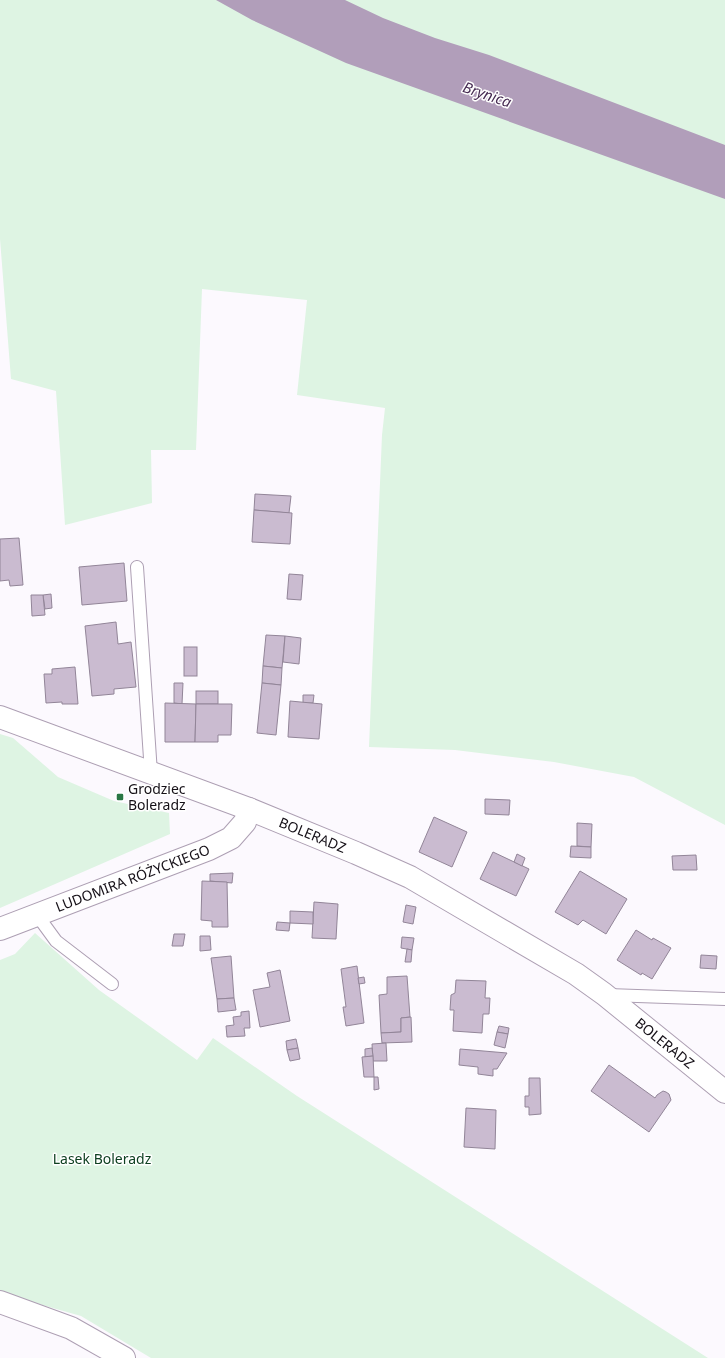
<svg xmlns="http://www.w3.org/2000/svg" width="725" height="1358" font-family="'Noto Sans',sans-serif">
  <rect width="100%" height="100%" fill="#fcf9fe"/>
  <g fill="#def4e3">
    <path d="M 0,0 L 725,0 L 725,825 L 634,777 L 554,762 L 455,750 L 369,747 L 382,435 L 385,408 L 297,395 L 307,300 L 202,289 L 196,450 L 151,450 L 152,503 L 65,525 L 56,391 L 11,379 L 0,239 Z"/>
    <path d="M 0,734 L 13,738 L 58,777 L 114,801 L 169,813 L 170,834 L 0,908 Z"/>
    <path d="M 35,933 L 99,990 L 197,1060 L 213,1038 L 297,1096 L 708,1358 L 151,1358 L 81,1316 L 0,1293 L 0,960 L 15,954 Z"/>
  </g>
  <path fill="#b19eba" d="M 216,0 L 345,0 L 383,18 L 435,38 L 489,55 L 725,145 L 725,199 L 346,63 L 252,20 Z"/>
  <g fill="#cabbd0" stroke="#928598">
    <path d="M 255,494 L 291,496 L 289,513 L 254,510 Z"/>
    <path d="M 254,510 L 292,513 L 290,544 L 252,542 Z"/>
    <path d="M 19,538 L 23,585 L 10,586 L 9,580 L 0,581 L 0,539 Z"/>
    <path d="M 124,563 L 127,601 L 82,605 L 79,567 Z"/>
    <path d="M 289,574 L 303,575 L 301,600 L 287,599 Z"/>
    <path d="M 51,594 L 52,608 L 45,609 L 43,595 Z"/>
    <path d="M 31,595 L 43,595 L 45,615 L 32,616 Z"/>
    <path d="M 116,622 L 118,644 L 131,642 L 136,687 L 114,689 L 114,694 L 92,696 L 85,626 Z"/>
    <path d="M 266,635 L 285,636 L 282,668 L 263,666 Z"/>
    <path d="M 285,636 L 301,638 L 299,664 L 283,662 Z"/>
    <rect x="184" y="647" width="13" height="29"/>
    <path d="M 263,666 L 282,668 L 281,685 L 262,683 Z"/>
    <path d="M 75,667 L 78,704 L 62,704 L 62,702 L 46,703 L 44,674 L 52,674 L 52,669 Z"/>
    <path d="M 174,683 L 183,683 L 182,704 L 174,703 Z"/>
    <path d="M 262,683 L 281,685 L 276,735 L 257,733 Z"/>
    <rect x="196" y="691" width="22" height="13"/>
    <path d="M 303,695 L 314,695 L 313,703 L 303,703 Z"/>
    <path d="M 290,701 L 322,704 L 319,739 L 288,737 Z"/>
    <path d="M 165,703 L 196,704 L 195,742 L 165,742 Z"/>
    <path d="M 196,704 L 232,704 L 231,735 L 218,735 L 218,742 L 195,742 Z"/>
    <path d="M 485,799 L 510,800 L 509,815 L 485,814 Z"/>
    <path d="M 434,817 L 467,832 L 452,867 L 419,852 Z"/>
    <path d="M 577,823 L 592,824 L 591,847 L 577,846 Z"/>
    <path d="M 571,846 L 591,847 L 591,858 L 570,857 Z"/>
    <path d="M 493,852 L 529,869 L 516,896 L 480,879 Z"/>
    <path d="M 517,854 L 525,858 L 522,866 L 514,862 Z"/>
    <path d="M 696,855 L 697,870 L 673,870 L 672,856 Z"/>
    <path d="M 580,871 L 627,899 L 606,934 L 583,920 L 578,925 L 555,912 Z"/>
    <path d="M 233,873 L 232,883 L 210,881 L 210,874 Z"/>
    <path d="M 202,881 L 227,882 L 228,927 L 212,927 L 212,921 L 201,920 Z"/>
    <path d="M 314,902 L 338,904 L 336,939 L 312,938 Z"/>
    <path d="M 406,905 L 416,907 L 413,924 L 403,922 Z"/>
    <path d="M 290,911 L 313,912 L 313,924 L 290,923 Z"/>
    <path d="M 277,922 L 290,923 L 289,931 L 276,930 Z"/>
    <path d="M 636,930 L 652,940 L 653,938 L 671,948 L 652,979 L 642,973 L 641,975 L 617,960 Z"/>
    <path d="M 174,934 L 185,934 L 183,946 L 172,946 Z"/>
    <path d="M 200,936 L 210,936 L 211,950 L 200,951 Z"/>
    <path d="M 402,937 L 414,938 L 412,950 L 401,948 Z"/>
    <path d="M 407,949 L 412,950 L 411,962 L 405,962 Z"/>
    <path d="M 701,955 L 717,956 L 716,969 L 700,968 Z"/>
    <path d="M 231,956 L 234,998 L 217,999 L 211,958 Z"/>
    <path d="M 357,966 L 364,1023 L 346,1026 L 343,1007 L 346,1007 L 341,969 Z"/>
    <path d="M 280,970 L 290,1021 L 260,1027 L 253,990 L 270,987 L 267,973 Z"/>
    <path d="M 407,976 L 410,1017 L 401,1018 L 401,1032 L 381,1033 L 379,995 L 387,994 L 387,977 Z"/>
    <path d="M 364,977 L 365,983 L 359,984 L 358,978 Z"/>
    <path d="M 456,980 L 486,981 L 485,998 L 490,998 L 489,1014 L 483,1014 L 482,1033 L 453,1031 L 454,1010 L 450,1010 L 451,995 L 455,993 Z"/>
    <path d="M 234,998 L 236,1010 L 218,1012 L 217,999 Z"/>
    <path d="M 249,1011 L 250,1028 L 244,1028 L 245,1036 L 227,1037 L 226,1026 L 234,1025 L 233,1017 L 241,1016 L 241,1012 Z"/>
    <path d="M 411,1017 L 412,1042 L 382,1043 L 381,1033 L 401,1032 L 401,1018 Z"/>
    <path d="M 499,1026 L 509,1028 L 508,1034 L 497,1032 Z"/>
    <path d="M 497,1032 L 508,1034 L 505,1048 L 494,1045 Z"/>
    <path d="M 296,1039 L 298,1048 L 287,1050 L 286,1041 Z"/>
    <path d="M 386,1043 L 387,1061 L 373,1061 L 372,1044 Z"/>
    <path d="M 298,1048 L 300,1059 L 290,1061 L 287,1050 Z"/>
    <path d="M 372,1048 L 373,1056 L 365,1057 L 365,1049 Z"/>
    <path d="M 460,1049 L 507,1053 L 497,1069 L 493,1069 L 493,1076 L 478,1074 L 478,1067 L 459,1065 Z"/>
    <path d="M 373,1056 L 374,1077 L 364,1077 L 362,1057 Z"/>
    <path d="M 609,1065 L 655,1098 L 657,1095 L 663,1091 L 666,1092 L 669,1094 L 671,1100 L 649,1132 L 591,1091 Z"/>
    <path d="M 374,1077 L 378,1077 L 379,1089 L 374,1090 Z"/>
    <path d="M 529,1078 L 540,1078 L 541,1114 L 529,1115 L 529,1107 L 525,1107 L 525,1096 L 529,1096 Z"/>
    <path d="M 466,1108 L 496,1110 L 495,1149 L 464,1147 Z"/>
  </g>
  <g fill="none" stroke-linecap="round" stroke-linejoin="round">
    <g stroke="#ad9fb3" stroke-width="14">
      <g id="service">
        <path d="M 137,567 L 151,773"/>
        <path d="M 37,915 L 56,941 L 112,984"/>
        <path d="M 608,995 L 725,999"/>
      </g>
    </g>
    <g stroke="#ad9fb3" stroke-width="24">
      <g id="minor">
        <path id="s1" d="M 0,929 L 209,849 L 231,838 L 245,822 L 249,809"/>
        <path d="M 0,1302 L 71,1328 L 124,1358"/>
      </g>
    </g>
    <g stroke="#ad9fb3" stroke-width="24">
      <g id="tertiary">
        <path id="s2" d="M 0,717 L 249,809 L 356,853 L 410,877 L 576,974 L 604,994 L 725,1092"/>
      </g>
    </g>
    <use href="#service" stroke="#fff" stroke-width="12"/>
    <use href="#minor" stroke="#fff" stroke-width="22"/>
    <use href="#tertiary" stroke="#fff" stroke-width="22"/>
  </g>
  <rect fill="#297645" stroke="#fff" stroke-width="1.5" x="116" y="793" width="8" height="8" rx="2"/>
  <g text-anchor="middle" stroke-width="3" stroke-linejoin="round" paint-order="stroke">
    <g font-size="14" fill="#151017" stroke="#fff" text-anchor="start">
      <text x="128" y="794">Grodziec<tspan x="128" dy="16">Boleradz</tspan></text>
    </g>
    <g font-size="14" fill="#151017" stroke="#fff">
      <text dy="5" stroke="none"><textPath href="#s2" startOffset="334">BOLERADZ</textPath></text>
      <text dy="5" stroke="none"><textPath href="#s1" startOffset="142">LUDOMIRA RÓŻYCKIEGO</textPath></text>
      <text dy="5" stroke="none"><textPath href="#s2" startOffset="745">BOLERADZ</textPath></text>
    </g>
    <g font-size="14" fill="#0e4021" stroke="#fff">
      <text x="102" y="1164">Lasek Boleradz</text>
    </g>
    <g font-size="15" font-style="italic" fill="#472c53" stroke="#fff">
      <text transform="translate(487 95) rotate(19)" y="5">Brynica</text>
    </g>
  </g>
</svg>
